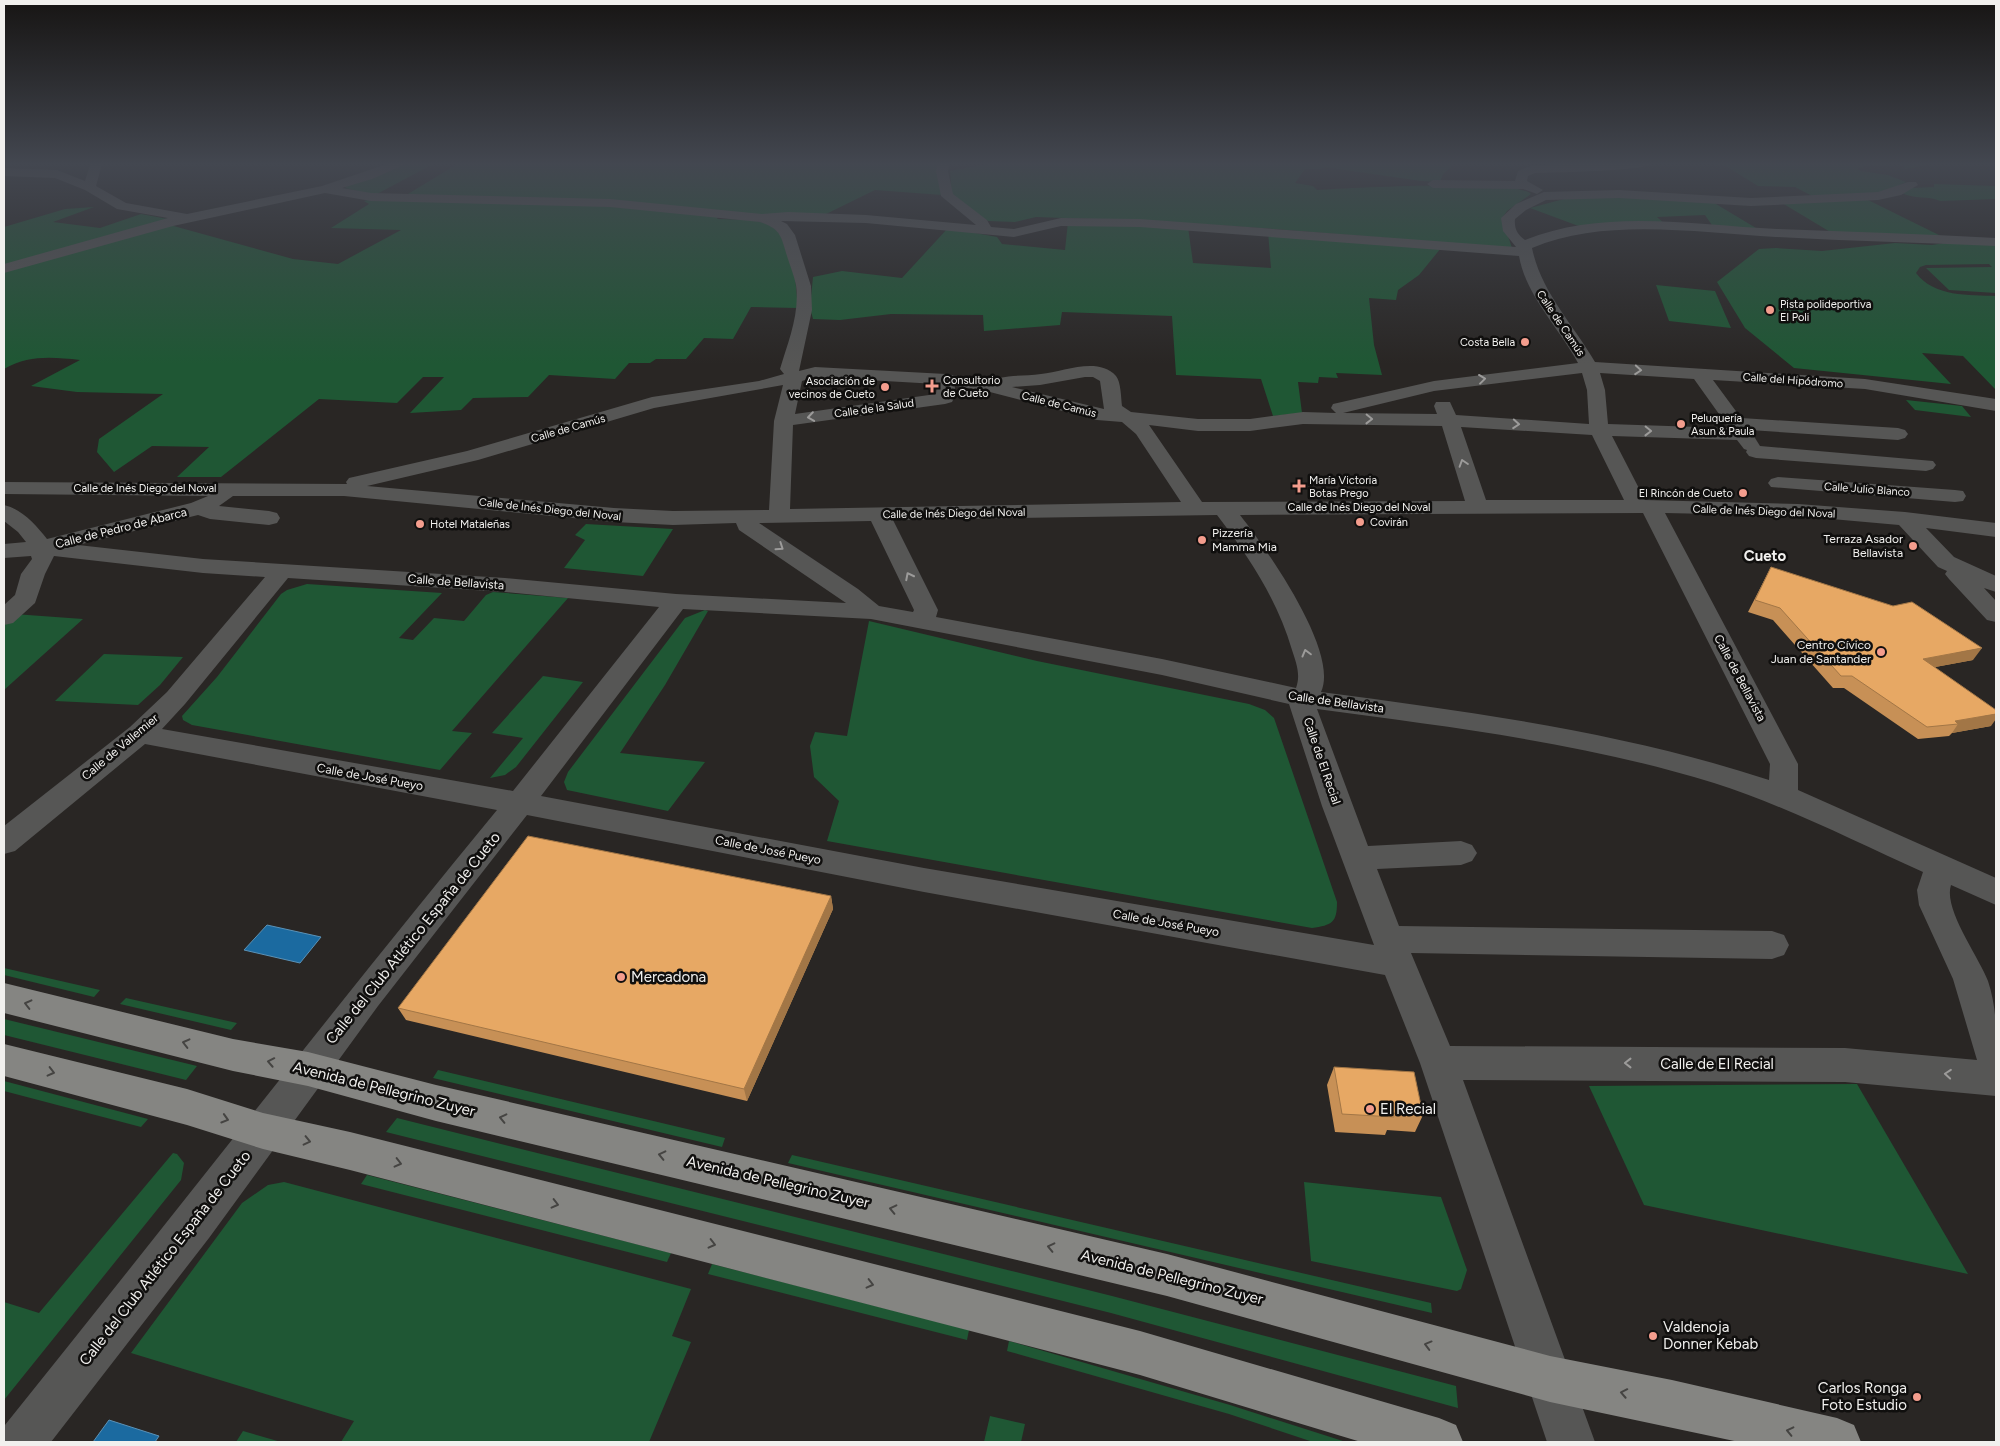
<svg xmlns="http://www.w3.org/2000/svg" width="2000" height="1446" font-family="Figtree,sans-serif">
  <rect width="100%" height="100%" fill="#292624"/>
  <g fill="#1f5734">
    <path d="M 412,162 L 437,162 L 375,195 L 345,188 L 348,185 Z"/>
    <path d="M 454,162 L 937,162 L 942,195 L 875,190 L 824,215 L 757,216 L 727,212 L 403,197 L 459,163 Z"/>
    <path d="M 998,162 L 1456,162 L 1443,174 L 1440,182 L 1421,181 L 1324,167 L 1321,169 L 1305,169 L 1295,183 L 1313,186 L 1317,190 C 1347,188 1517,179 1531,194 L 1507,211 L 1502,218 L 1512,248 L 1274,229 L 1153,221 L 1036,217 L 1015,222 L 988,221 L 952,196 L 950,171 Z"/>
    <path d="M 1710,162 L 1942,162 L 1905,169 L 1902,165 L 1891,163 L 1889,166 L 1871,165 L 1858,168 L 1861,171 L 1888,175 L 1906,182 L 1883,193 L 1814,197 L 1795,187 L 1758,186 L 1724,165 L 1716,165 Z"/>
    <path d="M 1934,184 L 1996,186 L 1996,199 L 1940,201 C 1928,195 1915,200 1902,193 L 1911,188 L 1934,187 Z"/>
    <path d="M 1575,196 L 1711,201 L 1761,231 L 1714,228 L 1705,215 L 1657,217 L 1666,225 L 1584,228 L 1530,208 Z"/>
    <path d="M 1862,197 L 1947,239 L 1832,233 L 1782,203 Z"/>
    <path d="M 371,199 L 534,201 L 719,215 L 717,219 L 752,220 L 778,226 L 795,276 L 798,308 L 751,307 L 733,339 L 704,338 L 686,359 L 656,359 L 650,363 L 629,363 L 615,379 L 549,375 L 528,397 L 473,398 L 461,410 L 410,413 L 444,377 L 423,377 L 397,403 L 319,399 L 221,477 L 177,477 L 209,447 L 152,446 L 114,472 L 97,452 L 99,439 L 163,394 L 77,392 L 31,386 L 80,360 C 51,357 29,355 4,369 L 4,272 L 170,225 L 293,259 L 338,264 L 401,230 L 331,228 L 369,204 L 364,201 Z"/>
    <path d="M 94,207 L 53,222 L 100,228 L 141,214 L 168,219 L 4,266 L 4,227 L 65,209 Z"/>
    <path d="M 1068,222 L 1188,227 L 1193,263 L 1271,268 L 1268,232 L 1441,248 L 1419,275 L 1398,290 L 1396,300 L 1369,298 L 1374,345 L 1382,375 L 1336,373 L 1338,378 L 1319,377 L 1318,383 L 1298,382 L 1302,413 L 1273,416 L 1261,379 L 1176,375 L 1172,316 L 1062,312 L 1060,325 L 984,331 L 983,315 L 891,314 L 840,320 L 813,319 L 810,308 L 813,277 L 842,271 L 902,278 L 948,228 L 997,237 L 1002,244 L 1065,250 Z"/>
    <path d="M 1950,242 L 1996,244 L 1996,293 L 1949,290 L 1926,268 L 1992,267 L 1989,264 L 1926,265 L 1920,267 L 1916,273 C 1934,297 1969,295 1996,296 L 1996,390 L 1963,356 L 1922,353 L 1951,384 L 1794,368 L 1745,328 L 1717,282 L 1759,249 L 1776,248 L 1822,251 L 1895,243 L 1932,245 Z"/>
    <path d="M 1656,285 L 1715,291 L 1731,328 L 1669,321 Z"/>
    <path d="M 1906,400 L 1962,406 L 1971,417 L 1915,410 Z"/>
    <path d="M 586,524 L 673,529 L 643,576 L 564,568 L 585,540 L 575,535 Z"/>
    <path d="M 307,584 L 442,593 L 399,638 L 413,640 L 434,618 L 464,621 L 486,595 L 493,592 L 568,598 L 452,731 L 472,733 L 440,770 L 192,725 L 183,720 L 182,716 L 217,677 L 281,594 L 287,590 Z"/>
    <path d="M 705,610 L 708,611 L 665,685 L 620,753 L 705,762 L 668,811 L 567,790 L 564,782 L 568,772 L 685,618 Z"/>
    <path d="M 14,614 L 83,619 L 4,690 L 4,623 Z"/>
    <path d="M 869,621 L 1037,661 L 1249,704 L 1265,710 L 1274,718 L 1337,902 C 1337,923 1332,925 1312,928 L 827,841 L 839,801 L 814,777 L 810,746 L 815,732 L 847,736 Z"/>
    <path d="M 104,654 L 183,657 L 160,685 L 138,705 L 55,701 Z"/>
    <path d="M 543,676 L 583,682 L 516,767 L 505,775 L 490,778 L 523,738 L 492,733 Z"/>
    <path d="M 4,968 L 100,990 L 94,997 L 4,975 Z"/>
    <path d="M 126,998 L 237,1023 L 231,1030 L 120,1004 Z"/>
    <path d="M 4,1019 L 197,1066 L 186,1080 L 4,1035 Z"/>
    <path d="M 438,1070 L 725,1138 L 722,1147 L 433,1078 Z"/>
    <path d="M 4,1081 L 148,1119 L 141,1127 L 4,1091 Z"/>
    <path d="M 1857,1084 L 1968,1274 L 1644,1205 L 1589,1086 Z"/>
    <path d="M 397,1118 L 1112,1296 L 1456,1386 L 1458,1408 L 1111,1313 L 386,1132 Z"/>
    <path d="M 173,1153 L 177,1154 L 184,1163 L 181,1180 L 4,1400 L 4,1302 L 39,1313 Z"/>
    <path d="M 792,1155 L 1431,1303 L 1432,1313 L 788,1163 Z"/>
    <path d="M 367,1175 L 671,1253 L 667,1262 L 361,1184 Z"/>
    <path d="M 284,1182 L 691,1289 L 672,1336 L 691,1342 L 649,1442 L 341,1442 L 354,1421 L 131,1353 L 242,1203 L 268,1185 Z"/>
    <path d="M 1304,1182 L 1441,1197 L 1467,1270 L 1461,1289 L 1457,1291 L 1311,1261 Z"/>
    <path d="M 712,1264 L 969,1330 L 967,1340 L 708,1274 Z"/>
    <path d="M 1009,1341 L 1230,1405 L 1346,1442 L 1313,1442 L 1229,1414 L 1007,1351 Z"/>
    <path d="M 990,1416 L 1025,1424 L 1021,1442 L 984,1442 Z"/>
    <path d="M 243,1431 L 281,1442 L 236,1442 Z"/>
  </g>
  <g fill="#1b6aa0" stroke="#5b92b7">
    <path d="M 267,925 L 321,937 L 300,963 L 244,950 Z"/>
    <path d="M 109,1420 L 159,1436 L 155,1442 L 93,1442 Z"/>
  </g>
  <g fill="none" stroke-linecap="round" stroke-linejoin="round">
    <g fill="#565655" fill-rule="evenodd">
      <path d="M 86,162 L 101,162 L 102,164 L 96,186 L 126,203 L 187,214 L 322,186 L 393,162 L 410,162 L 372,179 L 342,188 L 371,193 L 610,199 L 762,214 L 788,212 L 866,215 L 976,225 L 941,196 L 936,171 L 938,162 L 950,162 L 948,171 L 953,194 L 987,220 L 991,227 L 1014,229 L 1061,218 L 1140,219 L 1516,247 L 1503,231 L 1501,218 L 1516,204 L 1544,192 L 1619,190 L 1751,198 L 1878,192 L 1908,182 L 1916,182 L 1918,185 L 1901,195 L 1878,200 L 1751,206 L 1619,198 L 1546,200 L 1526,210 L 1515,219 C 1514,229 1518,235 1525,240 C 1603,208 1695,225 1777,229 C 1850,232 1923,234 1996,238 L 1996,246 C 1923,243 1849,241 1776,237 C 1698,233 1605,217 1532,248 C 1541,292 1573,324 1595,362 L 1865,379 L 1996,399 L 1996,411 L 1865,389 L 1713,380 L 1741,418 L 1898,428 L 1905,430 L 1908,434 L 1905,438 L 1898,440 L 1750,430 L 1760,446 L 1933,461 L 1936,465 L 1933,469 L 1926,471 L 1756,458 L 1749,456 L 1746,452 L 1747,450 L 1744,449 L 1737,440 L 1612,436 L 1645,500 L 1798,504 L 1905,512 L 1996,523 L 1996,537 L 1926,528 L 1954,557 L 1996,576 L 1996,592 L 1984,588 L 1996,601 L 1996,622 L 1987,620 L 1949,579 L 1945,574 L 1947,571 L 1938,567 L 1899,525 L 1798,516 L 1665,513 L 1798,764 L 1798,790 L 1996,878 L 1996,905 L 1951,885 C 1943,909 1979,957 1988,981 C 2000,1017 1996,1058 1996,1096 L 1845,1082 L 1463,1080 L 1595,1442 L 1547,1442 L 1420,1063 L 1385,975 L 924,892 L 527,815 L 378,1006 L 209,1238 L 51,1442 L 4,1442 L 5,1425 C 170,1220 330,1013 497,810 L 145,744 L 15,851 L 4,854 L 4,826 L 130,727 L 167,692 L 265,577 L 203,573 L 54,556 L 45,574 L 35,603 L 13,623 L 4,625 L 4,605 L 15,595 L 21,574 L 32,559 L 31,556 L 4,558 L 4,544 L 26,542 L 18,532 L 4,521 L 4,505 C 22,509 36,525 47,539 L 191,503 L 208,496 L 4,494 L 4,482 L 347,484 L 346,482 L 349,478 L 467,451 L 652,397 L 759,381 L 784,374 L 780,369 C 788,342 800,314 796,285 C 794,275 790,266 787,256 C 781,236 781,229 760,222 L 610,207 L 371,201 L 325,193 L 173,226 L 4,273 L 4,264 L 168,218 L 117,209 L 85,190 L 55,178 L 4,176 L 4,168 L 57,170 L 85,181 L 90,165 ZM 781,221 L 866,223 L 1014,237 L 1061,226 L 1140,227 L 1519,256 C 1526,296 1559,328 1578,363 L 1434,381 L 1333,404 L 1331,408 L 1336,413 L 1303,412 L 1250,419 L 1198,419 L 1131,412 L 1122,406 C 1121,398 1121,382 1116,376 C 1098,356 1063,372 1041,374 C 1027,376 1013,375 999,378 L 997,383 L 946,374 L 815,367 L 799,371 L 812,310 L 811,286 L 795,235 L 787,224 ZM 1582,373 L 1587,390 L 1589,424 L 1456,415 L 1450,402 L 1436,402 L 1434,406 L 1437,414 L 1343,413 L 1434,391 ZM 1600,373 L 1694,379 L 1729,428 L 1608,424 L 1605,390 ZM 815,377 L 937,384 L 936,394 L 795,414 L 802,381 ZM 1085,377 L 1093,377 L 1100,381 L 1104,409 L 1012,387 L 1040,385 ZM 783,385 L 774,421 L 769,510 L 673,511 L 614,508 L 367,486 L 478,460 L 654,408 ZM 955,386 L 986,391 L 1097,420 L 1122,422 L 1136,434 L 1181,502 L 790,509 L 793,425 L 945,404 L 952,402 L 954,398 ZM 1303,424 L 1442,426 L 1465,501 L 1202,502 L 1149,425 L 1198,431 L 1250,431 ZM 1461,427 L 1592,435 L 1624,500 L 1486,500 ZM 233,496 L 344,496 L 614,522 L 673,525 L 736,523 L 739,530 L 846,603 L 676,594 L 505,578 L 203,559 L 78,545 L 198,515 L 210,519 L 269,525 L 277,523 L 280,518 L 277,513 L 269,511 L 219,506 ZM 1643,513 L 1770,764 L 1769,780 C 1623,732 1472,712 1321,692 C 1340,652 1265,547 1240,515 ZM 1217,515 C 1249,557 1277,599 1292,650 C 1296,662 1301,675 1296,688 L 1162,659 L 936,617 L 938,610 L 893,520 ZM 871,521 L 914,610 L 913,612 L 879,606 L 858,589 L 759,523 ZM 288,578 L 505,592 L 659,607 L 513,791 L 162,729 L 185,704 ZM 683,609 L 871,619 L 1162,675 L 1289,704 L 1322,806 L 1374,945 L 924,868 L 541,796 ZM 1317,709 C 1451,727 1585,743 1714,783 C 1786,806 1854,841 1923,872 L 1917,890 L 1919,905 L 1953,979 L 1977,1060 L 1845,1048 L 1450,1046 L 1411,953 L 1772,959 L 1784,955 L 1789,945 L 1784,935 L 1772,931 L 1399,926 L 1377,869 L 1461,865 L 1472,861 L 1477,853 L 1472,845 L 1461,841 L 1368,846 Z"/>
      <path d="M 1613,162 L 1656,162 C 1647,172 1554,172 1535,173 L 1528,176 L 1527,181 L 1543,190 L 1537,194 L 1523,189 L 1433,188 L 1427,184 L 1433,180 L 1515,181 L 1518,171 L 1533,165 Z"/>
      <path d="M 1778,477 L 1955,490 L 1963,491 L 1966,496 L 1963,501 L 1955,502 L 1771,487 L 1768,483 L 1771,479 Z"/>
    </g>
    <g fill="#858582" fill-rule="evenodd">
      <path d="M 4,983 L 233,1039 L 308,1052 L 436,1085 L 1167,1254 L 1550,1356 L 1672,1380 L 1837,1418 L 1854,1425 L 1861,1442 L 1739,1442 L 1550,1402 L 1167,1296 L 436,1121 L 308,1086 L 233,1071 L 4,1013 Z"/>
      <path d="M 4,1044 L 187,1089 L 263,1113 L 350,1132 L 1140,1331 L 1439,1418 L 1456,1425 L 1463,1442 L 1361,1442 L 1140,1375 L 350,1170 L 263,1149 L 187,1125 L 4,1076 Z"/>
    </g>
  </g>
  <g fill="#c79056">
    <path d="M 1771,567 L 1973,660 L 1935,667 L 1991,726 L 1952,733 L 1949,736 L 1918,739 L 1844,688 L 1833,688 L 1773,620 L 1748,612 Z"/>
    <path d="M 831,896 L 833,909 L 747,1101 L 406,1020 L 398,1008 Z"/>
    <path d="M 1334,1067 L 1423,1115 L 1415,1132 L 1387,1130 L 1385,1135 L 1335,1132 L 1327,1085 Z"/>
  </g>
  <g fill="#a27646">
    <path d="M 1982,648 L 1973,660 L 1914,671 L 1923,659 Z"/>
    <path d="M 1996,714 L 1996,719 L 1991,726 L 1952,733 L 1958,724 L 1955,721 Z"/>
    <path d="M 831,896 L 833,909 L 747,1101 L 744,1089 Z"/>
  </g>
  <g fill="#e7a864" stroke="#a27646">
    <path d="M 1771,567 L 1893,606 L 1912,602 L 1982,648 L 1923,659 L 1996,710 L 1996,714 L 1955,721 L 1958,724 L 1927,727 L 1852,676 L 1841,676 L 1780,608 L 1755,600 Z"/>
    <path d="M 528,836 L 831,896 L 744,1089 L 398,1008 Z"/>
    <path d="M 1334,1067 L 1414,1072 L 1423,1115 L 1393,1113 L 1394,1117 L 1342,1114 Z"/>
  </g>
  <defs><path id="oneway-chevron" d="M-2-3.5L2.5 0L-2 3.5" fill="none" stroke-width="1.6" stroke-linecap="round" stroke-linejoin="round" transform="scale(1.25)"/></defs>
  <g stroke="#9c9b9a">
    <use href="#oneway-chevron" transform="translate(1638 370) rotate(4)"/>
    <use href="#oneway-chevron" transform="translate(1482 379) rotate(-7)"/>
    <use href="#oneway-chevron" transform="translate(811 417) rotate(172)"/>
    <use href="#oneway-chevron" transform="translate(1369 419) rotate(1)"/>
    <use href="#oneway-chevron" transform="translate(1516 424) rotate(4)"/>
    <use href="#oneway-chevron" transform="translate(1648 431) rotate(1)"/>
    <use href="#oneway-chevron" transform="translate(1463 463) rotate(-108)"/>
    <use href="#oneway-chevron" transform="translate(780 547) rotate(34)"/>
    <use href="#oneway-chevron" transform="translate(909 576) rotate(-117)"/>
    <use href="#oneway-chevron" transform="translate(1306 653) rotate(-105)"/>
    <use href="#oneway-chevron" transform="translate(1628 1063) rotate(-180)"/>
    <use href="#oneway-chevron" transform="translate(1948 1074) rotate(-175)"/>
  </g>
  <g stroke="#454442">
    <use href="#oneway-chevron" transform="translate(28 1004) rotate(-166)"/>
    <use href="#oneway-chevron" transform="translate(186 1043) rotate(-166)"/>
    <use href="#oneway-chevron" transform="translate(271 1062) rotate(-169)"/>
    <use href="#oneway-chevron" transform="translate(51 1072) rotate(14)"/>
    <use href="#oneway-chevron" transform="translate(503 1118) rotate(-167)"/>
    <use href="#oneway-chevron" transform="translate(225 1119) rotate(17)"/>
    <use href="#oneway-chevron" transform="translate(307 1141) rotate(13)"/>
    <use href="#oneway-chevron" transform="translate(662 1155) rotate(-167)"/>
    <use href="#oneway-chevron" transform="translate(398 1163) rotate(14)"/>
    <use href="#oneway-chevron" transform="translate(555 1204) rotate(14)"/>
    <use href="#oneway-chevron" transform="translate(893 1209) rotate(-167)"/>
    <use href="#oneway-chevron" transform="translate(712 1244) rotate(14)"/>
    <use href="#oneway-chevron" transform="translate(1051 1247) rotate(-167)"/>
    <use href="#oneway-chevron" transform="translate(870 1284) rotate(14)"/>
    <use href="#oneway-chevron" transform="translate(1428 1345) rotate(-165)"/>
    <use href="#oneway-chevron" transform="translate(1624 1393) rotate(-169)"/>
    <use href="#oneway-chevron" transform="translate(1790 1431) rotate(-167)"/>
  </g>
  <linearGradient id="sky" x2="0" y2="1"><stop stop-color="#171514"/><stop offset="0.45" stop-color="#434750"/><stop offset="1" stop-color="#434750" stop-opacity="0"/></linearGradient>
  <rect width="2000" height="364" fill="url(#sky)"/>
  <g fill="#f49d8d" stroke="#100f0e" stroke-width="2">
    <circle cx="1770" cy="310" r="5"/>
    <circle cx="1525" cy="342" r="5"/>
    <path d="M929.5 378.5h5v5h5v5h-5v5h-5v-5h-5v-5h5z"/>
    <circle cx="885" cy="387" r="5"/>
    <circle cx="1681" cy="424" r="5"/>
    <path d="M1296.5 478.5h5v5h5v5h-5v5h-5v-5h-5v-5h5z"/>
    <circle cx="1743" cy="493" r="5"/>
    <circle cx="1360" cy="522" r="5"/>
    <circle cx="420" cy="524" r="5"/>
    <circle cx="1202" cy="540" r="5"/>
    <circle cx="1913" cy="546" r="5"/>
    <circle cx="1881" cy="652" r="5"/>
    <circle cx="621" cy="977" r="5"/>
    <circle cx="1370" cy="1109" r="5"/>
    <circle cx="1653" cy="1336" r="5"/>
    <circle cx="1917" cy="1397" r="5"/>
  </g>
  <g text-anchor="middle" stroke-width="5" stroke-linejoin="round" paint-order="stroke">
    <g font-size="11" fill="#f1f0ee" stroke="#100f0e" text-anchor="start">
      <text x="1780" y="308">Pista polideportiva<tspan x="1780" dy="13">El Poli</tspan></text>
      <text x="1515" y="346" text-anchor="end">Costa Bella</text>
      <text x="943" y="384">Consultorio<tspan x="943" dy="13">de Cueto</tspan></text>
      <text x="875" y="385" text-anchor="end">Asociación de<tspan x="875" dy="13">vecinos de Cueto</tspan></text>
      <text x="1691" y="422">Peluquería<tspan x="1691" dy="13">Asun &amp; Paula</tspan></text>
      <text x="1309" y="484">María Victoria<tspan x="1309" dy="13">Botas Prego</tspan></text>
      <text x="1733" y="497" text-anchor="end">El Rincón de Cueto</text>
      <text x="1370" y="526">Covirán</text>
      <text x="430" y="528">Hotel Mataleñas</text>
    </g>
    <g font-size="11" fill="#f1f0ee" stroke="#100f0e">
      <text transform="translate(1561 323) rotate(56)" y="4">Calle de Camús</text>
      <text transform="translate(1793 380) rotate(4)" y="4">Calle del Hipódromo</text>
      <text transform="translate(1059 404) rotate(14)" y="4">Calle de Camús</text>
      <text transform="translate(874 408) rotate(-8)" y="4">Calle de la Salud</text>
      <text transform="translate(568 428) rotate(-16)" y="4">Calle de Camús</text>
      <text x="145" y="492">Calle de Inés Diego del Noval</text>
      <text transform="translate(1867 489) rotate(4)" y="4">Calle Julio Blanco</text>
      <text x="1359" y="511">Calle de Inés Diego del Noval</text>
      <text transform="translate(550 509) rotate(6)" y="4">Calle de Inés Diego del Noval</text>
      <text transform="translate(1764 511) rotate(2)" y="4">Calle de Inés Diego del Noval</text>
      <text transform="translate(954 513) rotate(-1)" y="4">Calle de Inés Diego del Noval</text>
    </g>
    <g font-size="12" fill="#f1f0ee" stroke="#100f0e">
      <text transform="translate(121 528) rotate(-14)" y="4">Calle de Pedro de Abarca</text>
      <text transform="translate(456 582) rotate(4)" y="4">Calle de Bellavista</text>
      <text transform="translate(1740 678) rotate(62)" y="4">Calle de Bellavista</text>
      <text transform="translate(1336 702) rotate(8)" y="4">Calle de Bellavista</text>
      <text transform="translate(120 747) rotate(-40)" y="4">Calle de Vallemier</text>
      <text transform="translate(1322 761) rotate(71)" y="4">Calle de El Recial</text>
      <text transform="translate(370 777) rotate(10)" y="4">Calle de José Pueyo</text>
      <text transform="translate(768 850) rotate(11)" y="4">Calle de José Pueyo</text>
      <text transform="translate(1166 923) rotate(10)" y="4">Calle de José Pueyo</text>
    </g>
    <g font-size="12" fill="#f1f0ee" stroke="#100f0e" text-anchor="end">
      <text x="1212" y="537" text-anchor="start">Pizzería<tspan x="1212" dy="14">Mamma Mia</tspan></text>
      <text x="1903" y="543">Terraza Asador<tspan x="1903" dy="14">Bellavista</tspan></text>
      <text x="1871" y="649">Centro Cívico<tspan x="1871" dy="14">Juan de Santander</tspan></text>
    </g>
    <g font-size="15" font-weight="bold" fill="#f1f0ee" stroke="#100f0e">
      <text x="1765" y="561">Cueto</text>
    </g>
    <g font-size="15" fill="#f1f0ee" stroke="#100f0e">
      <text transform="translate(413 938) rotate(-51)" y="5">Calle del Club Atlético España de Cueto</text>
      <text x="1717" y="1069">Calle de El Recial</text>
      <text transform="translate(384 1089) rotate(14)" y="5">Avenida de Pellegrino Zuyer</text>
      <text transform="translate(778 1182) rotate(13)" y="5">Avenida de Pellegrino Zuyer</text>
      <text transform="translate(165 1258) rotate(-52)" y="5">Calle del Club Atlético España de Cueto</text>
      <text transform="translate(1172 1277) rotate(14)" y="5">Avenida de Pellegrino Zuyer</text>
    </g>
    <g font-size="15" fill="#f1f0ee" stroke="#100f0e" text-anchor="start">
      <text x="631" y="982">Mercadona</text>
      <text x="1380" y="1114">El Recial</text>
      <text x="1663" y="1332">Valdenoja<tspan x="1663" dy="17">Donner Kebab</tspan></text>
      <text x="1907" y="1393" text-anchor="end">Carlos Ronga<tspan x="1907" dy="17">Foto Estudio</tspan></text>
    </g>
  </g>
  <rect width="2000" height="1446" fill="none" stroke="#f1f0ee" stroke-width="10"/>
</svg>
